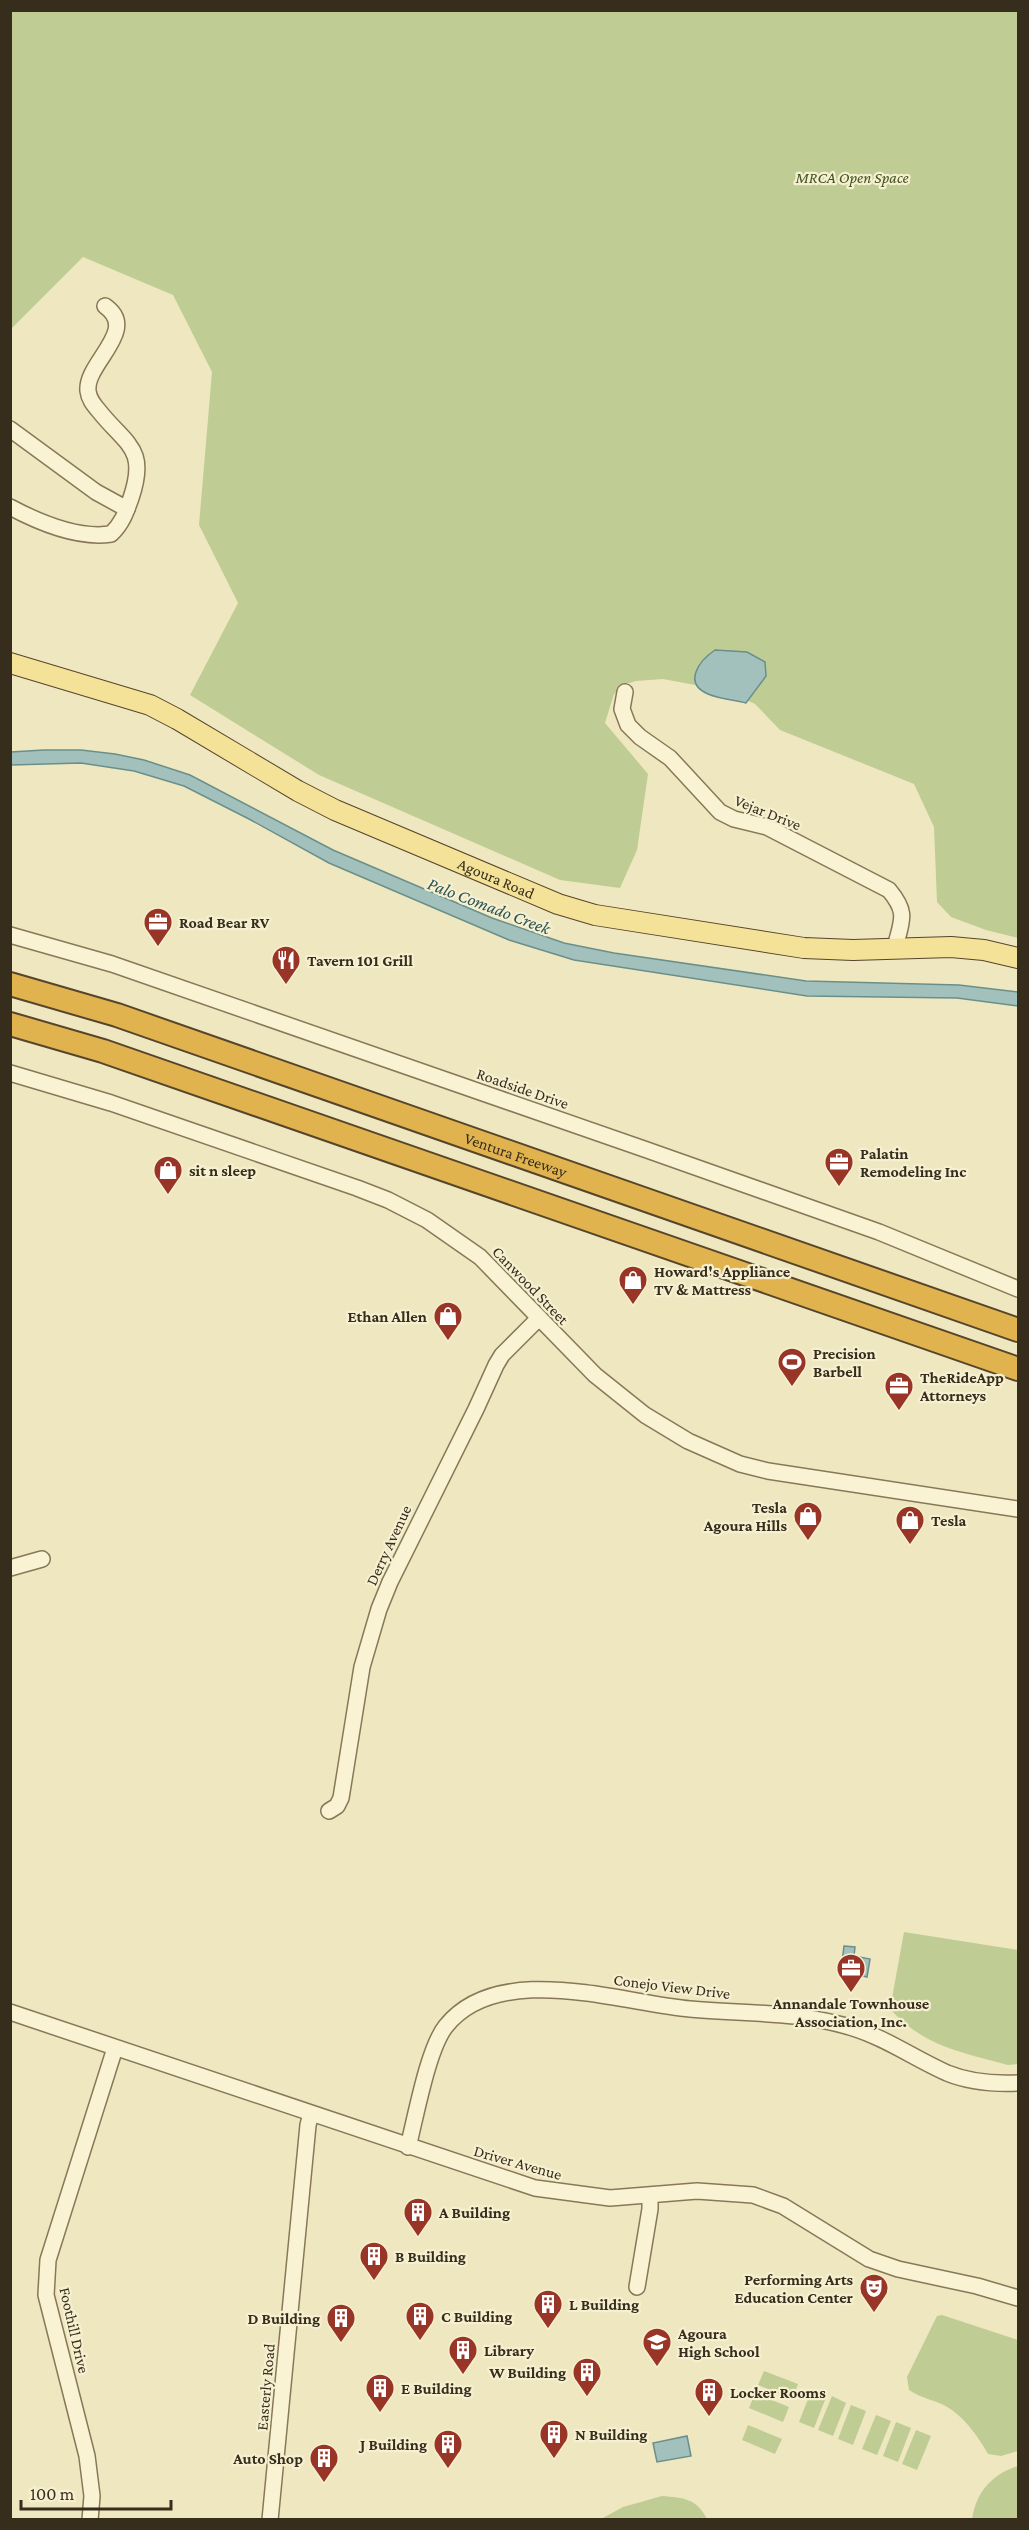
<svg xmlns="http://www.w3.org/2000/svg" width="1029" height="2530" font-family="'Crimson Pro',serif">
  <rect width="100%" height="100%" fill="#efe7c0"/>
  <g fill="#bfcd94">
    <path d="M 11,11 L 1018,11 L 1018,938 L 986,930 L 951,917 L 937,902 L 934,827 L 914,784 L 780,730 L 755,704 L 727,691 L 663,679 L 636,681 L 623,685 L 614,694 L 605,723 L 648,774 L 637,850 L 620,888 L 560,880 L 319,775 L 190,695 L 238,603 L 199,525 L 212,372 L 173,295 L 83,257 L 11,329 Z"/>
    <path d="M 904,1932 L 1018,1950 L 1018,2064 L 1008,2065 C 961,2052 925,2047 890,2009 Z"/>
    <path d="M 942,2315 L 1018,2340 L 1018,2451 L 1001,2456 L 988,2454 C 979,2438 967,2421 952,2410 C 940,2401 922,2399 909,2390 L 907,2377 L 937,2316 Z"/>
    <path d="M 764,2371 L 798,2384 L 792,2399 L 758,2385 Z"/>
    <path d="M 812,2389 L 827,2395 L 814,2428 L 799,2422 Z"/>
    <path d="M 755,2393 L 789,2407 L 783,2422 L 749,2408 Z"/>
    <path d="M 832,2396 L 846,2403 L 833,2436 L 818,2430 Z"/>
    <path d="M 851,2405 L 866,2411 L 853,2445 L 838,2439 Z"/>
    <path d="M 876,2415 L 891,2421 L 877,2455 L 862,2449 Z"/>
    <path d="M 896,2422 L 911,2428 L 898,2462 L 883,2456 Z"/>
    <path d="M 748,2425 L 782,2439 L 775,2454 L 742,2440 Z"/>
    <path d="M 916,2430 L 931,2436 L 917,2470 L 902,2464 Z"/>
    <path d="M 1018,2466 L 1018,2519 L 972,2519 C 976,2492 992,2474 1018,2466 Z"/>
    <path d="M 662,2496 C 684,2498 696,2498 707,2519 L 601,2519 L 623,2507 Z"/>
  </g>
  <g fill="#a3c1bc" stroke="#6a8f8a" stroke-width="1.5">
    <path d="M 715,650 L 747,652 L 765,662 L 766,676 L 746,703 C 734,700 720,699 708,694 C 682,683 700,660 715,650 Z"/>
    <path d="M 44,750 L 81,750 L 115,754 L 144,760 L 190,775 L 333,850 L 492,918 L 564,943 L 614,953 L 806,981 L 959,985 L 1018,992 L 1018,1006 L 957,998 L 807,996 L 574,960 L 509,940 L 329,863 L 249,819 L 184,786 L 134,771 L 81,763 L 11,765 L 11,752 Z"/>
    <path d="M 844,1946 L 855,1947 L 854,1956 L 870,1959 L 867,1977 L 858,1975 L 858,1972 L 841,1970 Z"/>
    <path d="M 687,2436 L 691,2456 L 657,2462 L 653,2443 Z"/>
  </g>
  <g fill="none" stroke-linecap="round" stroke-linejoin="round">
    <g stroke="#887858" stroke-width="18">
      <g id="minor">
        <path d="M 10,429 L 96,492 L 127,509"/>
        <path d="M 10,507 C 40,523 78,539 111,534 C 122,524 126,512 131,498 C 148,448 126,445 99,411 C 93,404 89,399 88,391 C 85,363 140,330 105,306"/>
        <path d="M 625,692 L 622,709 L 628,725 L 640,737 L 670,758 L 720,812 L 734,819 L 767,827 L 889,890 C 909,914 901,921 895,948"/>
        <path d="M 10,935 L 112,964 L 647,1150 L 879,1232 L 1018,1289"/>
        <path d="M 10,1073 L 111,1103 L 357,1188 L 388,1200 L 427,1220 L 480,1257 L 595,1375 L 645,1415 L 688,1441 L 740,1464 L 768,1471 L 1018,1509"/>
        <path d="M 10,1568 L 42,1559"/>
        <path d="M 329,1811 L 337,1806 L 341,1798 L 362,1667 L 379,1609 L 390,1582 L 476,1409 L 496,1365 L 502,1355 L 539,1318"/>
        <path d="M 10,2012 L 535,2188 L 610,2198 L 697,2191 L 753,2195 L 783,2206 L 869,2259 L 898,2269 L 977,2286 L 1018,2298"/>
        <path d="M 408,2147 C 416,2116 428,2048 446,2026 C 499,1960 621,2003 690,2009 C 747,2014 798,2011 853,2028 C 886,2038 915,2059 947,2073 C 969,2082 995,2084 1018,2083"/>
        <path d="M 637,2287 L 650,2209 L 650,2197"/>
        <path d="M 90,2520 L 92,2496 L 87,2456 L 46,2295 L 48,2260 L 115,2048"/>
        <path d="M 270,2520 L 308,2125 L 311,2114"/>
      </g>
    </g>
    <g stroke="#56452c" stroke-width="22">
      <g id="major">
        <path id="s1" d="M 10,663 L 150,705 L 177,719 L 298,791 L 335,810 L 558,904 L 595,915 L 804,948 L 853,950 L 951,947 L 984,950 L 1018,958"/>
      </g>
    </g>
    <g stroke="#56452c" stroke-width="26">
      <g id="highway">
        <path id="s2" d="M 10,984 L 117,1015 L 1018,1330"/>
        <path d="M 10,1024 L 103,1051 L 1018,1369"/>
      </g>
    </g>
    <use href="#minor" stroke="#f9f3d4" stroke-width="15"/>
    <use href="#major" stroke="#f3e297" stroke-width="20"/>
    <use href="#highway" stroke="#e0b34f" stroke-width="22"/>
  </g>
  <defs>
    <g id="office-pin" transform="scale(1.5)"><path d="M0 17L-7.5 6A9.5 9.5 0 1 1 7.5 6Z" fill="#983527" stroke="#f6f0d0"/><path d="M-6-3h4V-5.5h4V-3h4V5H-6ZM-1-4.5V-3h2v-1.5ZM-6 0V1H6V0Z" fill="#fff"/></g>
    <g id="restaurant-pin" transform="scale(1.5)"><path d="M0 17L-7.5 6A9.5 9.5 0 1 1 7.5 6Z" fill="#983527" stroke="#f6f0d0"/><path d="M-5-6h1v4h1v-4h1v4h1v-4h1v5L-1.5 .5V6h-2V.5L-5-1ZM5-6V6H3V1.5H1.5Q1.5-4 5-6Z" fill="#fff"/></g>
    <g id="shop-pin" transform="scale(1.5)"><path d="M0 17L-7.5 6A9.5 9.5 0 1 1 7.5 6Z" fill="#983527" stroke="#f6f0d0"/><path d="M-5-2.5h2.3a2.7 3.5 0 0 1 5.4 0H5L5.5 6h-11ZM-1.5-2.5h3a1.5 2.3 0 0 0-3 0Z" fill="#fff"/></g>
    <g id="stadium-pin" transform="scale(1.5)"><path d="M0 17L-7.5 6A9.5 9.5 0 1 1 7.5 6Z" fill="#983527" stroke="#f6f0d0"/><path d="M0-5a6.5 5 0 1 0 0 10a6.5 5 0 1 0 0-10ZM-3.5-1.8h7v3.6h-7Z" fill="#fff"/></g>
    <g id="building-pin" transform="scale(1.5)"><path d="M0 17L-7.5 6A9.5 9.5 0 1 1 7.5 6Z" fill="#983527" stroke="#f6f0d0"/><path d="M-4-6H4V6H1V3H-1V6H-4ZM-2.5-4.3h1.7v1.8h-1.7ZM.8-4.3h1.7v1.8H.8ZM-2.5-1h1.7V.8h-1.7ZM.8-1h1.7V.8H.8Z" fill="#fff"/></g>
    <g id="theatre-pin" transform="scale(1.5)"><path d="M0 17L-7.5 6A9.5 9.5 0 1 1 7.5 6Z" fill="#983527" stroke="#f6f0d0"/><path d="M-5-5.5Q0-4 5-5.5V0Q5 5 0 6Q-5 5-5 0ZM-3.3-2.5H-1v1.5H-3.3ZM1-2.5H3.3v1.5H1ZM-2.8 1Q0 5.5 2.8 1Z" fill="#fff"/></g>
    <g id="school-pin" transform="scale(1.5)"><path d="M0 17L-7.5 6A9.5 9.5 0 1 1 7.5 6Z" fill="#983527" stroke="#f6f0d0"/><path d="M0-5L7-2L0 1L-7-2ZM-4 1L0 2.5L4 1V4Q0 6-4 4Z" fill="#fff"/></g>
  </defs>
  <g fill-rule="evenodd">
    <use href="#office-pin" x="158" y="922"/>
    <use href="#restaurant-pin" x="286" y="960"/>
    <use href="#office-pin" x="839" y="1162"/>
    <use href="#shop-pin" x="168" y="1170"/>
    <use href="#shop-pin" x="633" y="1280"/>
    <use href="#shop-pin" x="448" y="1316"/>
    <use href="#stadium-pin" x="792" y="1362"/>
    <use href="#office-pin" x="899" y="1386"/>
    <use href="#shop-pin" x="808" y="1516"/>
    <use href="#shop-pin" x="910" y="1520"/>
    <use href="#office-pin" x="851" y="1968"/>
    <use href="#building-pin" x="418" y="2212"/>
    <use href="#building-pin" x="374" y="2256"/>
    <use href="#theatre-pin" x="874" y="2288"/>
    <use href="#building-pin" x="548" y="2304"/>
    <use href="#building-pin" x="420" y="2316"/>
    <use href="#building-pin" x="341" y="2318"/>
    <use href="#school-pin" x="657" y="2342"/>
    <use href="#building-pin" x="463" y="2350"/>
    <use href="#building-pin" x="587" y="2372"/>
    <use href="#building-pin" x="380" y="2388"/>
    <use href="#building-pin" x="709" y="2392"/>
    <use href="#building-pin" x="554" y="2434"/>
    <use href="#building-pin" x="448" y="2444"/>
    <use href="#building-pin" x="324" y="2458"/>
  </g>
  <g text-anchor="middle" stroke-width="4.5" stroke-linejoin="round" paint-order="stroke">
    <g font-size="16" font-style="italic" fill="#415423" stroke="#f6f0d0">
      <text x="852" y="183">MRCA Open Space</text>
    </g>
    <g font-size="16" fill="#372d1d" stroke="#f6f0d0">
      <text transform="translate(768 812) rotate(22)" y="6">Vejar Drive</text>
      <text dy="6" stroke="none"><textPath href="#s1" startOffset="534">Agoura Road</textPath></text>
      <text transform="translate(523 1088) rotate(19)" y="6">Roadside Drive</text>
      <text dy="6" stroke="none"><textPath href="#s2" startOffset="534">Ventura Freeway</textPath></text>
      <text transform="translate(531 1285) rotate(46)" y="6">Canwood Street</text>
      <text transform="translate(388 1545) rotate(-65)" y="6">Derry Avenue</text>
      <text transform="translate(672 1986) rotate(7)" y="6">Conejo View Drive</text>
      <text transform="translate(518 2162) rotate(16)" y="6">Driver Avenue</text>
      <text transform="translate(75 2330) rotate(77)" y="6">Foothill Drive</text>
      <text transform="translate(265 2387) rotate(-85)" y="6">Easterly Road</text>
    </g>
    <g font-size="16" font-weight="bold" fill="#372d1d" stroke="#f6f0d0" text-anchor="start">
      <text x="179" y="928">Road Bear RV</text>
      <text x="307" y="966">Tavern 101 Grill</text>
      <text x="860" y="1159">Palatin<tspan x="860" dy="18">Remodeling Inc</tspan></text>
      <text x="189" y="1176">sit n sleep</text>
      <text x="654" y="1277">Howard's Appliance<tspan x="654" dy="18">TV &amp; Mattress</tspan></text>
      <text x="427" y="1322" text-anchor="end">Ethan Allen</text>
      <text x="813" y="1359">Precision<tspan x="813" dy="18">Barbell</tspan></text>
      <text x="920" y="1383">TheRideApp<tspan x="920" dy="18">Attorneys</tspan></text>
      <text x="787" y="1513" text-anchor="end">Tesla<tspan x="787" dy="18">Agoura Hills</tspan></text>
      <text x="931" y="1526">Tesla</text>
      <text x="851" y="2009" text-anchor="middle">Annandale Townhouse<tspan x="851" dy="18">Association, Inc.</tspan></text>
      <text x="439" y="2218">A Building</text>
      <text x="395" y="2262">B Building</text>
      <text x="853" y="2285" text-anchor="end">Performing Arts<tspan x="853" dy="18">Education Center</tspan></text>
      <text x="569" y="2310">L Building</text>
      <text x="441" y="2322">C Building</text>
      <text x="320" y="2324" text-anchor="end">D Building</text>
      <text x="678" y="2339">Agoura<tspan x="678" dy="18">High School</tspan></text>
      <text x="484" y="2356">Library</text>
      <text x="566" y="2378" text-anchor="end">W Building</text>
      <text x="401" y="2394">E Building</text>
      <text x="730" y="2398">Locker Rooms</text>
      <text x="575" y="2440">N Building</text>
      <text x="427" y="2450" text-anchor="end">J Building</text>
      <text x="303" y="2464" text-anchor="end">Auto Shop</text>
    </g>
    <g font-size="18" font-style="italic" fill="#2c5458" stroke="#f6f0d0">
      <text transform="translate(489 906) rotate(21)" y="6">Palo Comado Creek</text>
    </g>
  </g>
  <rect width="1029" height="2530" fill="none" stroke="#372d1d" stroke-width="24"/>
  <path d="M21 2500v9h150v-9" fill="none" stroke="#372d1d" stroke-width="3"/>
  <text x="30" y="2500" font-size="18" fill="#372d1d" stroke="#f6f0d0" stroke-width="4.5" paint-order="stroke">100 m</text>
</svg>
